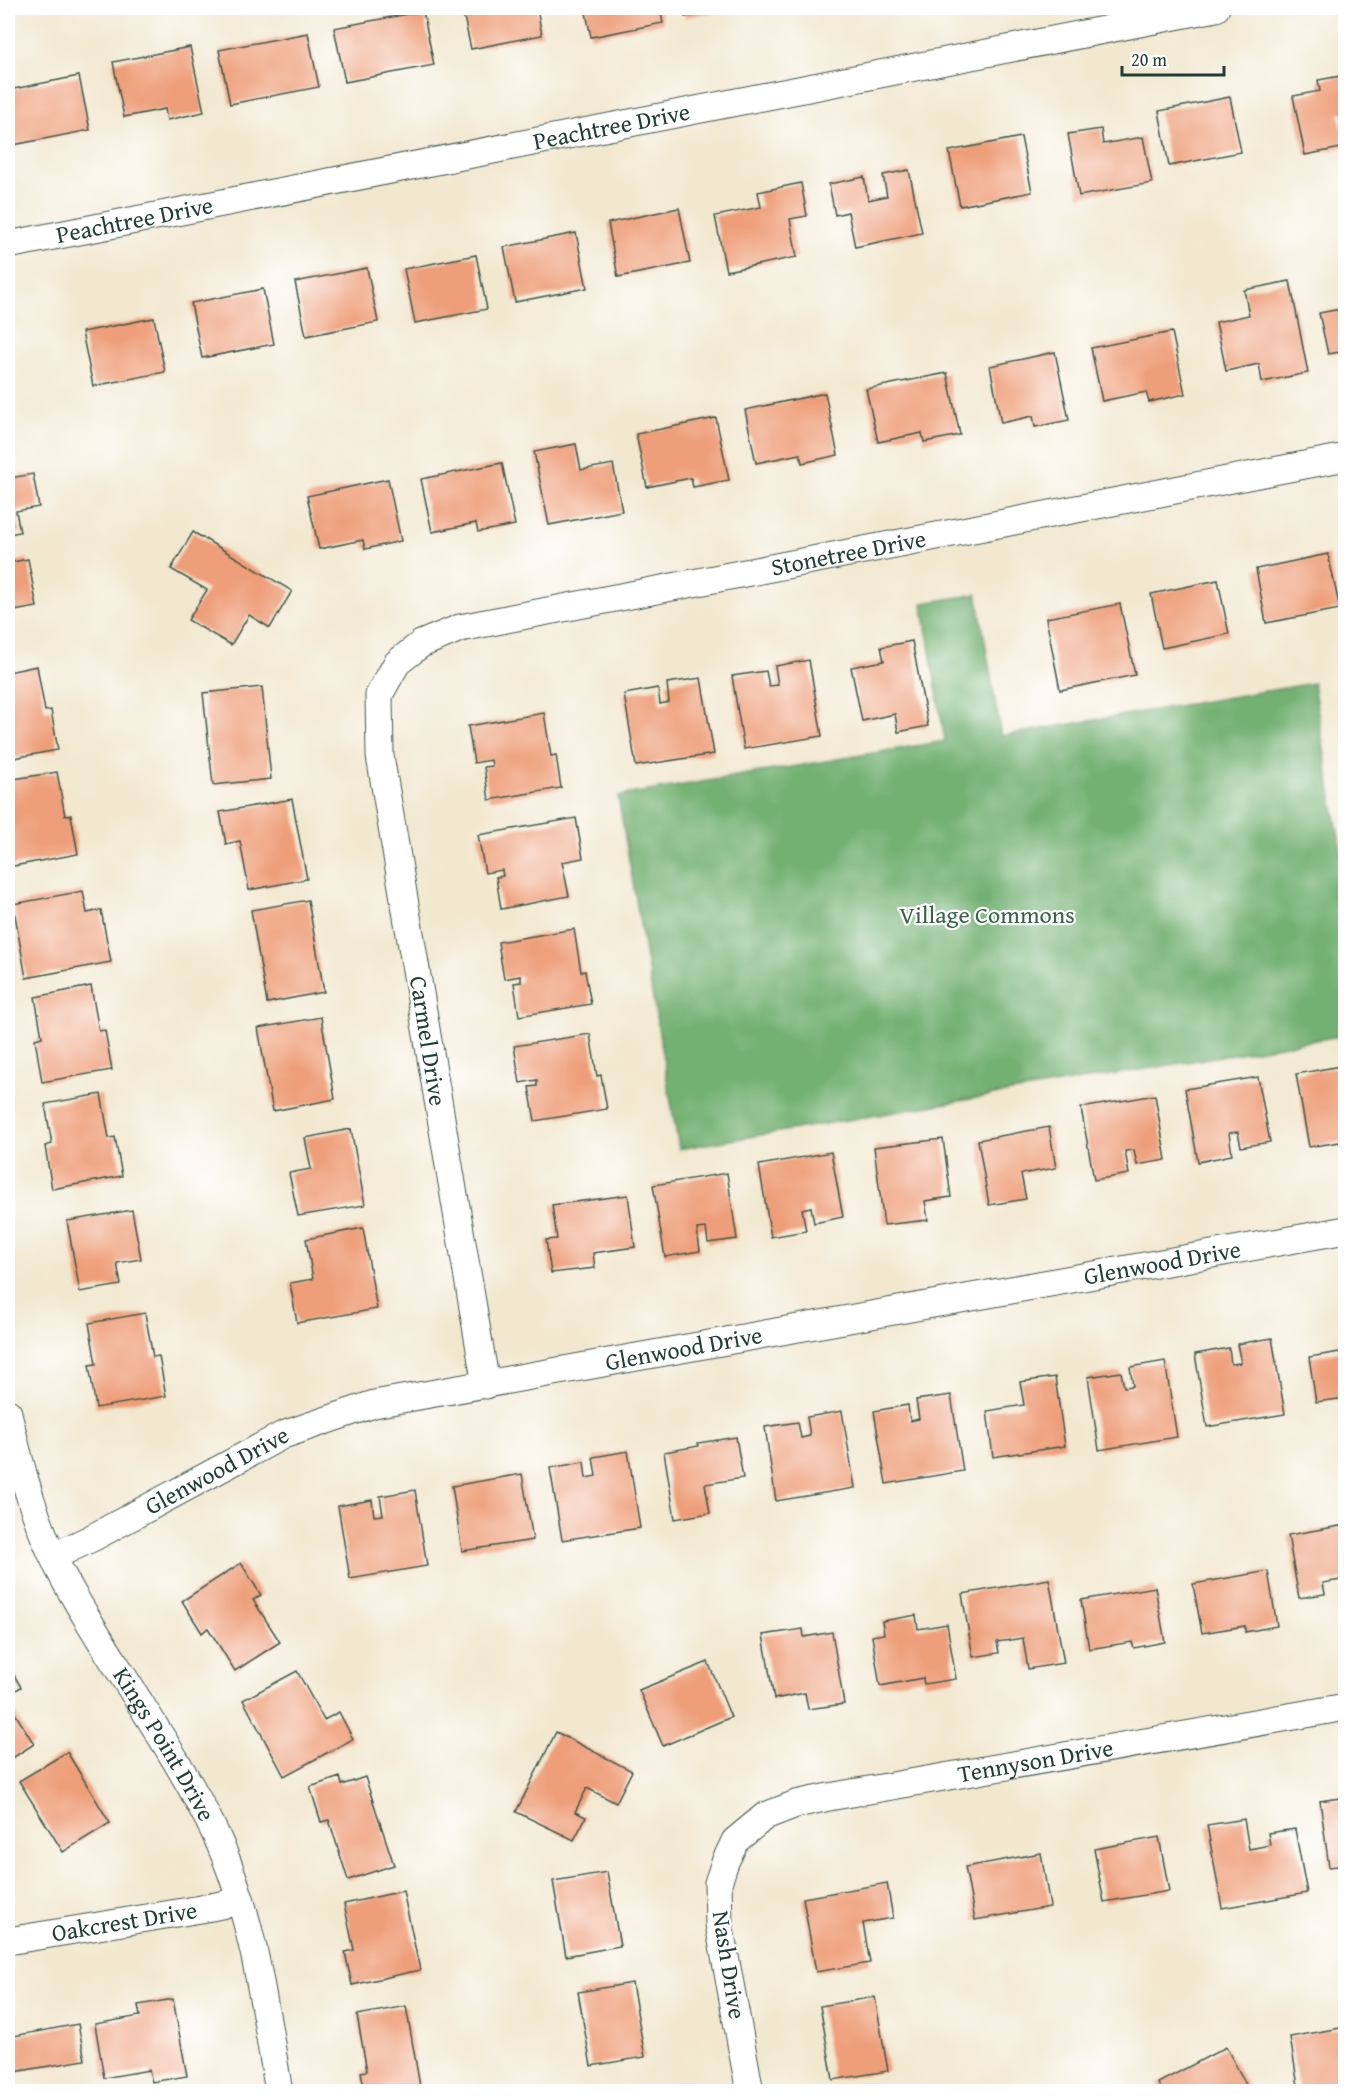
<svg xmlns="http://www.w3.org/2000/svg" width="1353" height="2099" font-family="'Gentium Book Plus',serif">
  <rect width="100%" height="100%" fill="#fff"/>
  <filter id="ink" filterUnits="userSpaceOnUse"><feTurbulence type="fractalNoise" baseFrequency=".0167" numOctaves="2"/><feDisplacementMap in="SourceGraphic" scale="12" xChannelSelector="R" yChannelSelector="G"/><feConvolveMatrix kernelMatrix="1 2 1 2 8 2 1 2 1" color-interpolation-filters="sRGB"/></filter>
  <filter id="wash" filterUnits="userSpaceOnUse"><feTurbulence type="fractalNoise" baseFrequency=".008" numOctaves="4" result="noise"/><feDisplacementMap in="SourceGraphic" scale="24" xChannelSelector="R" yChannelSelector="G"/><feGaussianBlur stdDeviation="1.35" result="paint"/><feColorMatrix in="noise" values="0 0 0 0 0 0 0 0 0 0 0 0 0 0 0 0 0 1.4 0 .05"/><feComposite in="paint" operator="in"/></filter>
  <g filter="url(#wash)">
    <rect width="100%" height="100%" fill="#f2e8d0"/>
    <path fill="#73b172" stroke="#497753" stroke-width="1.5" d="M 977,594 L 1001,736 L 1313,683 L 1345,875 L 1345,1035 L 679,1149 L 618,796 L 945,741 L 922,603 Z"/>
    <g id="blocks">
      <g fill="#ee9e78">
        <path d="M 462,8 L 537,8 L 542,35 L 471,49 Z"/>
        <path d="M 585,8 L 660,8 L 663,23 L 591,37 Z"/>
        <path d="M 683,8 L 726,8 L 727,9 L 685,17 Z"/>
        <path d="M 423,11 L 434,65 L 345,82 L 334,28 Z"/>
        <path d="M 308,33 L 319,87 L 230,104 L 219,50 Z"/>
        <path d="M 190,47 L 204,112 L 167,120 L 165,109 L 124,117 L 113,62 Z"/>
        <path d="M 1346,75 L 1346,112 L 1339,114 L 1346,147 L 1305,155 L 1293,96 L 1320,91 L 1318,80 Z"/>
        <path d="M 79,76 L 90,130 L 8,146 L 8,90 Z"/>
        <path d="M 1230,97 L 1241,152 L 1169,166 L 1159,111 Z"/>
        <path d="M 1101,129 L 1103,144 L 1143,137 L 1152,183 L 1079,196 L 1068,134 Z"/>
        <path d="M 1021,137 L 1032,192 L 960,206 L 949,151 Z"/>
        <path d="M 909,170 L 922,233 L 855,247 L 848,212 L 835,215 L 829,184 L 864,177 L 868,200 L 887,196 L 883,175 Z"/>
        <path d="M 801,183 L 807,216 L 790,219 L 797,257 L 726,271 L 715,216 L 761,207 L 758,192 Z"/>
        <path d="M 679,208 L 690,263 L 618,277 L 608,223 Z"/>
        <path d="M 576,233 L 587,288 L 515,302 L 504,247 Z"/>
        <path d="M 476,255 L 487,309 L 415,323 L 404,269 Z"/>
        <path d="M 367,268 L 378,322 L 306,336 L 295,282 Z"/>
        <path d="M 1290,281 L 1308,373 L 1262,382 L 1259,364 L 1226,371 L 1216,322 L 1249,315 L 1244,290 Z"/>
        <path d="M 263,289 L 274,344 L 202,358 L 191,303 Z"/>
        <path d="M 1346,308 L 1346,351 L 1328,354 L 1319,313 Z"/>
        <path d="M 154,318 L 165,372 L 93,386 L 82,332 Z"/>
        <path d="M 1172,332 L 1185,394 L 1149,402 L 1146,392 L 1102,401 L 1091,348 Z"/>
        <path d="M 1055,352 L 1069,420 L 1035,427 L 1033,416 L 1001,423 L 990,366 Z"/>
        <path d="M 947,373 L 960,435 L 924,442 L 922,433 L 878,442 L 866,389 Z"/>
        <path d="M 825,393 L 838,455 L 802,463 L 800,454 L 756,463 L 745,410 Z"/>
        <path d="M 716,418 L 729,480 L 693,487 L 691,478 L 647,487 L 636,434 Z"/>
        <path d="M 576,444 L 581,470 L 613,464 L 622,511 L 549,525 L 534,452 Z"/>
        <path d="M 502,463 L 515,525 L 478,532 L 476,523 L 432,532 L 421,479 Z"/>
        <path d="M 8,471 L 10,478 L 33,474 L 39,507 L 16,511 L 20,532 L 8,534 Z"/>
        <path d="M 388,479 L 401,541 L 365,549 L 363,540 L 319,549 L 307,496 Z"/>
        <path d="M 193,532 L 292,591 L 270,628 L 249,615 L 231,645 L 188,620 L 207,590 L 171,569 Z"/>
        <path d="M 1328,554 L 1340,609 L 1266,623 L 1256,569 Z"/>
        <path d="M 28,559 L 37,607 L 8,612 L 8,563 Z"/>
        <path d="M 1218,580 L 1229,634 L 1162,648 L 1151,594 Z"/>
        <path d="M 1120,604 L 1135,675 L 1060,690 L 1046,618 Z"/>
        <path d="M 912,641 L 928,726 L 898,732 L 895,714 L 862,721 L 851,667 L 884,661 L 881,647 Z"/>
        <path d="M 809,660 L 822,736 L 744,749 L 732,676 L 766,671 L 769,686 L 778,685 L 775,666 Z"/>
        <path d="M 37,666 L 45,711 L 51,710 L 58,750 L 8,759 L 8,672 Z"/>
        <path d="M 701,678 L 714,754 L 636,766 L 624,694 L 658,688 L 660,704 L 669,702 L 667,683 Z"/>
        <path d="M 262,687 L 271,779 L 213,785 L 203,693 Z"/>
        <path d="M 544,713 L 551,756 L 556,755 L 561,788 L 489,800 L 484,767 L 492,766 L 491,760 L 474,763 L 468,726 Z"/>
        <path d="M 57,772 L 65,816 L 71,815 L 78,854 L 8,867 L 8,780 Z"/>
        <path d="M 292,799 L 307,879 L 249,890 L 240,841 L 226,844 L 220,812 Z"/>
        <path d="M 576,818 L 583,858 L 562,862 L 569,896 L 501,909 L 496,877 L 503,876 L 502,870 L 485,873 L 478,835 Z"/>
        <path d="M 83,891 L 87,913 L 101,910 L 111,962 L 26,978 L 13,904 Z"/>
        <path d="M 308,900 L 324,992 L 267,1003 L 251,910 Z"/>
        <path d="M 574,929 L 581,972 L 585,971 L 591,1004 L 519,1016 L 514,983 L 521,982 L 521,976 L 504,979 L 498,942 Z"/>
        <path d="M 91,986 L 99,1031 L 105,1030 L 112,1070 L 42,1082 L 35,1039 L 42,1037 L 35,997 Z"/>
        <path d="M 321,1017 L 335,1099 L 273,1111 L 258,1028 Z"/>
        <path d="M 590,1034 L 597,1076 L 601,1075 L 607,1109 L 535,1121 L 529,1087 L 537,1086 L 537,1080 L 520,1083 L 514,1046 Z"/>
        <path d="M 1346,1065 L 1346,1141 L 1309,1147 L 1296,1074 Z"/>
        <path d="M 1258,1077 L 1270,1142 L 1241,1147 L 1238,1132 L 1229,1133 L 1232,1155 L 1198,1162 L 1185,1089 Z"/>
        <path d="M 101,1094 L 109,1138 L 115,1137 L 122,1176 L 52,1189 L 45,1146 L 52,1144 L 45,1104 Z"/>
        <path d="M 1155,1095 L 1166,1160 L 1137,1165 L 1134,1150 L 1125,1151 L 1129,1174 L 1094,1180 L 1081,1108 Z"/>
        <path d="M 1049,1127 L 1056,1168 L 1021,1174 L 1026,1199 L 989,1205 L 978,1140 Z"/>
        <path d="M 351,1129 L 365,1205 L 298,1216 L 289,1173 L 311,1169 L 305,1138 Z"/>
        <path d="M 943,1139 L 951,1197 L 925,1201 L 928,1220 L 884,1225 L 874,1147 Z"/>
        <path d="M 831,1152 L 843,1217 L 814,1223 L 811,1207 L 802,1209 L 806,1231 L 771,1237 L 759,1165 Z"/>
        <path d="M 727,1173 L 737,1239 L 708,1243 L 706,1228 L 697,1229 L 700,1251 L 665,1257 L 653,1185 Z"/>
        <path d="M 628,1195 L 635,1247 L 593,1253 L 595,1268 L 551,1273 L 546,1240 L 557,1239 L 552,1205 Z"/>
        <path d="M 132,1210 L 141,1259 L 117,1263 L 121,1285 L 80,1292 L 67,1221 Z"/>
        <path d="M 363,1228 L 377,1309 L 297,1323 L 290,1283 L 313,1279 L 306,1239 Z"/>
        <path d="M 145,1313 L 153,1357 L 159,1356 L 166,1396 L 96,1408 L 89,1365 L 96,1364 L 89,1323 Z"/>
        <path d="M 1272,1338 L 1285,1414 L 1207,1427 L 1195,1354 L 1229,1348 L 1231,1364 L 1241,1363 L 1237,1344 Z"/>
        <path d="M 1346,1351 L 1346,1398 L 1316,1402 L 1309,1357 Z"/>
        <path d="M 1165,1361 L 1177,1437 L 1099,1450 L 1088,1377 L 1121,1372 L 1124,1387 L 1133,1386 L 1130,1367 Z"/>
        <path d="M 1055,1377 L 1065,1446 L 993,1457 L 987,1411 L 1024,1405 L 1020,1382 Z"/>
        <path d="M 951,1395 L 963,1471 L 886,1484 L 874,1411 L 908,1405 L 910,1421 L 919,1419 L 916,1400 Z"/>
        <path d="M 842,1411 L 855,1488 L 776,1501 L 765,1427 L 798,1422 L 801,1438 L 810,1436 L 807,1417 Z"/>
        <path d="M 736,1437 L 743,1478 L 705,1484 L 710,1513 L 675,1519 L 664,1452 L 699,1446 L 698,1443 Z"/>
        <path d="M 628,1451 L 640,1528 L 562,1540 L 550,1468 L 584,1462 L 586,1478 L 596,1476 L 593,1457 Z"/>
        <path d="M 522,1474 L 533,1540 L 462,1551 L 452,1486 Z"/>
        <path d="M 415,1490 L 427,1566 L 350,1579 L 338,1506 L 372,1500 L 374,1516 L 383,1515 L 380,1496 Z"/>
        <path d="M 1346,1525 L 1346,1579 L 1323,1583 L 1325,1594 L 1299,1598 L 1288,1535 Z"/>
        <path d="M 241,1563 L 261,1595 L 253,1600 L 280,1642 L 235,1671 L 208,1628 L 202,1633 L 182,1601 Z"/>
        <path d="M 1268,1571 L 1277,1626 L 1245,1632 L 1245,1626 L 1202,1633 L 1193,1584 Z"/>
        <path d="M 1049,1579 L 1064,1663 L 1028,1669 L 1023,1638 L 997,1642 L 999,1653 L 973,1657 L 962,1594 Z"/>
        <path d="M 1155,1587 L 1165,1642 L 1134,1648 L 1132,1642 L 1089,1649 L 1081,1600 Z"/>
        <path d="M 916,1615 L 918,1629 L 947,1624 L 956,1679 L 924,1684 L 923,1678 L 880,1686 L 872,1636 L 884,1634 L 882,1621 Z"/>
        <path d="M 803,1629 L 804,1637 L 832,1632 L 844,1704 L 808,1709 L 805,1693 L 774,1699 L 763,1635 Z"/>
        <path d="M 708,1662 L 731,1717 L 663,1746 L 639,1690 Z"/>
        <path d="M 8,1665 L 21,1687 L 8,1695 Z"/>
        <path d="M 297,1671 L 324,1720 L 339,1712 L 353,1739 L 284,1776 L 243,1700 Z"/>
        <path d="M 8,1702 L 34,1744 L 8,1761 Z"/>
        <path d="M 556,1732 L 632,1771 L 616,1803 L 587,1788 L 575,1812 L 586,1817 L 574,1840 L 516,1812 Z"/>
        <path d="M 67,1752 L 110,1823 L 63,1852 L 19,1781 Z"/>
        <path d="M 340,1777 L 342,1785 L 365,1777 L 394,1865 L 348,1880 L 329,1820 L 321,1822 L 310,1787 Z"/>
        <path d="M 1346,1797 L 1346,1865 L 1329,1867 L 1320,1801 Z"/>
        <path d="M 1244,1819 L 1249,1849 L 1270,1845 L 1268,1833 L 1295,1829 L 1307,1893 L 1222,1908 L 1207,1825 Z"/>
        <path d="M 1159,1837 L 1169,1891 L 1104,1902 L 1094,1849 Z"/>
        <path d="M 1041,1853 L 1050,1907 L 975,1920 L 965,1867 Z"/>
        <path d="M 607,1872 L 620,1946 L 566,1956 L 553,1881 Z"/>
        <path d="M 887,1883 L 893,1918 L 863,1923 L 870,1963 L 816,1972 L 803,1898 Z"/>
        <path d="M 403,1891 L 420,1970 L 352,1985 L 345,1952 L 354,1950 L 344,1904 Z"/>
        <path d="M 632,1983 L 645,2057 L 591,2066 L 578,1992 Z"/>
        <path d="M 875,1997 L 888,2071 L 833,2080 L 820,2006 Z"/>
        <path d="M 173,1999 L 187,2076 L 152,2082 L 149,2070 L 104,2078 L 95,2024 L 140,2016 L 138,2005 Z"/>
        <path d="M 406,2006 L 421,2092 L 365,2092 L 361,2072 L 367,2071 L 357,2015 Z"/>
        <path d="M 78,2024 L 85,2060 L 8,2073 L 8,2037 Z"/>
        <path d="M 1346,2027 L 1346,2088 L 1326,2092 L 1299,2092 L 1290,2037 Z"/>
        <path d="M 1226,2047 L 1250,2092 L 1162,2092 L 1158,2083 Z"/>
        <path d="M 649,2088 L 650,2092 L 636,2092 L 635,2090 Z"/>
      </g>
    </g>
  </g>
  <g filter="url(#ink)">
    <use href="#blocks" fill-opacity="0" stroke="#3f574b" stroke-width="1.5"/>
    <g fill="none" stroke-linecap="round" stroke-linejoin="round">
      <g stroke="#3f574b" stroke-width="29">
        <g id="street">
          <path id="s1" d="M 8,245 L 1216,8"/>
          <path id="s2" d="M 486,1385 L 380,756 L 379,695 L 397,663 L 421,644 L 460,628 L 1346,457"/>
          <path id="s3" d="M 8,1413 C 21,1471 37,1531 67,1584 C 114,1668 173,1746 215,1833 C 253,1914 264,2004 279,2092"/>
          <path id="s4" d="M 54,1556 L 92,1538 L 283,1435 L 374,1404 L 1346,1230"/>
          <path id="s5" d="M 8,1941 L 201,1909 L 241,1901"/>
          <path id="s6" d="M 750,2092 L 719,1924 L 718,1883 L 725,1862 L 735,1841 L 765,1816 L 796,1804 L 829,1797 L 1346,1707"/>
        </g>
      </g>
      <use href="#street" stroke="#fff" stroke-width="27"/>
    </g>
  </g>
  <g text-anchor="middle" stroke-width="4.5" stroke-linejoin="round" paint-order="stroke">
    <g font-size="24" fill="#1f3d34" stroke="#fff">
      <text dy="8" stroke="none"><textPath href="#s1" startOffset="615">Peachtree Drive</textPath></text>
      <text dy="8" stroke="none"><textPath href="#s1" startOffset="129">Peachtree Drive</textPath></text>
      <text dy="8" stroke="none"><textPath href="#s2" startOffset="1204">Stonetree Drive</textPath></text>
      <text transform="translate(428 1041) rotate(81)" y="8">Carmel Drive</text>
      <text dy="8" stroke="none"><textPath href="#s4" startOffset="1156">Glenwood Drive</textPath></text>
      <text dy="8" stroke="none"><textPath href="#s4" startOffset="670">Glenwood Drive</textPath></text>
      <text dy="8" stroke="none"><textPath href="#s4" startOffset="184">Glenwood Drive</textPath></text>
      <text dy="8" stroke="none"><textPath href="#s3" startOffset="369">Kings Point Drive</textPath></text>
      <text dy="8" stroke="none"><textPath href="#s6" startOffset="573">Tennyson Drive</textPath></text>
      <text dy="8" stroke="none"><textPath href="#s5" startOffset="118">Oakcrest Drive</textPath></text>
      <text transform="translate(729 1965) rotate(81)" y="8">Nash Drive</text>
    </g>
    <g font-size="24" fill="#3b6148" stroke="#fff">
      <text x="987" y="923">Village Commons</text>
    </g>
  </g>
  <rect width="1353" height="2099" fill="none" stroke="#fff" stroke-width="30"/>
  <path d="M1122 66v9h102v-9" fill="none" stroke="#1f3d34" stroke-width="3"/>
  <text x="1131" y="66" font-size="18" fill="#1f3d34" stroke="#ffffff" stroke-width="4.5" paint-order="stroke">20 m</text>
</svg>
